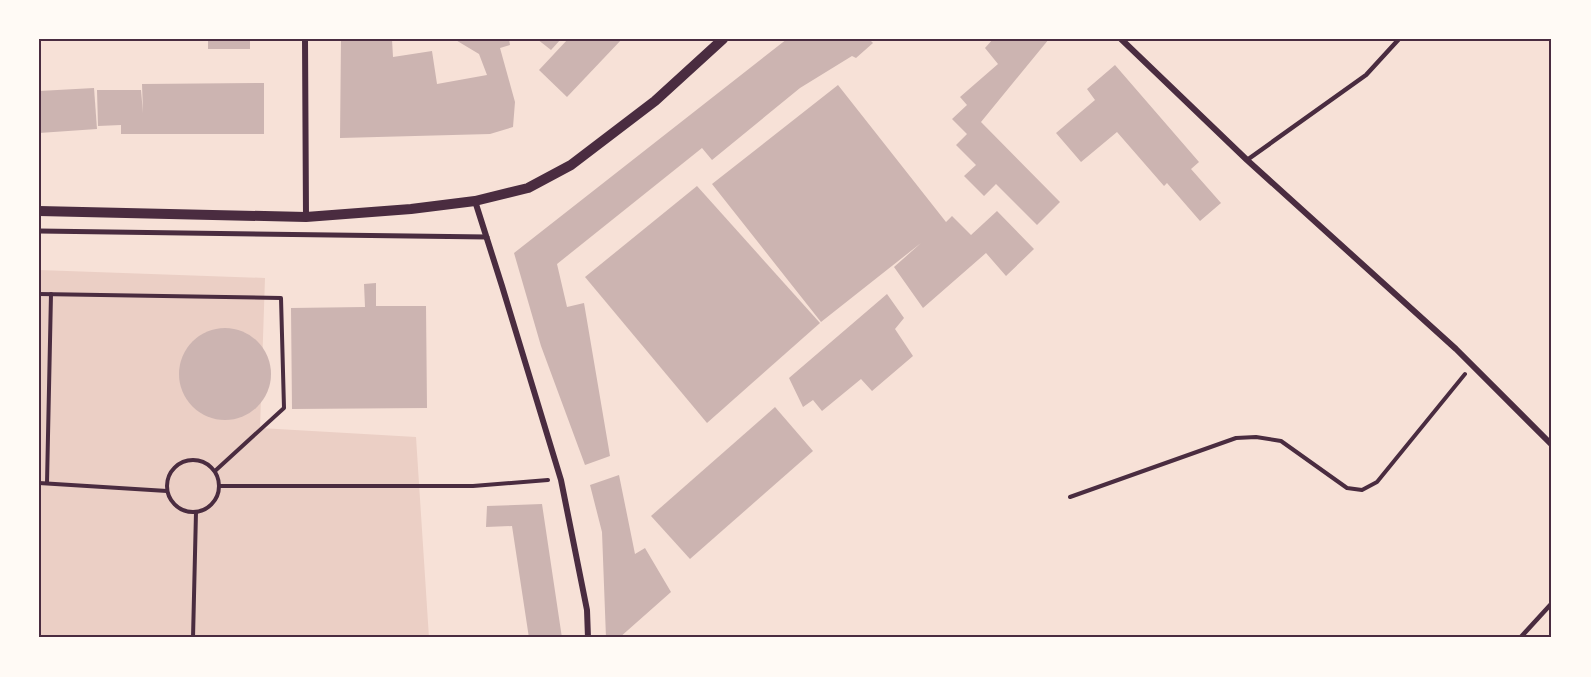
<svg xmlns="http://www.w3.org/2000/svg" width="1591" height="677" font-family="Rubik,sans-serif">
  <rect width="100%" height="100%" fill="#f7e1d7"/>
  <path fill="#ebcfc5" d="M 39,270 L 265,278 L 260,428 L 416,437 L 429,638 L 39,638 Z"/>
  <g fill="#ccb4b1">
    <rect x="208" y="39" width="42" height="10"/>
    <path d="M 341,39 L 392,39 L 393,57 L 432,51 L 437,84 L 487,75 L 479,54 L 454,39 L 509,39 L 510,45 L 500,48 L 515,102 L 513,127 L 490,134 L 340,138 Z"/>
    <path d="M 537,39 L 561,39 L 551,50 Z"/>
    <path d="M 568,39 L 622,39 L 567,97 L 539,70 Z"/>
    <path d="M 787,39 L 869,39 L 873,43 L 856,58 L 852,56 L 800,88 L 712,160 L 702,148 L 557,264 L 567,307 L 584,303 L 610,456 L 585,465 L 541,346 L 514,253 Z"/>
    <path d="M 993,39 L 1049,39 L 981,122 L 1060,202 L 1037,225 L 996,184 L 984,196 L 964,176 L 976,165 L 956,145 L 967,134 L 952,119 L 967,105 L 960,97 L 998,64 L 985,48 Z"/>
    <path d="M 1115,65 L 1199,162 L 1191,169 L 1221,203 L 1200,221 L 1167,183 L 1164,186 L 1117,132 L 1081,162 L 1056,133 L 1095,100 L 1087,89 Z"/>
    <path d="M 264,83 L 264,134 L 121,134 L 121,125 L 98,126 L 97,90 L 141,90 L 143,113 L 142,84 Z"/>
    <path d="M 838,85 L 946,222 L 952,216 L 971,235 L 997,211 L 1034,249 L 1006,276 L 986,253 L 923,308 L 894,267 L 921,243 L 821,322 L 712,184 Z"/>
    <path d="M 94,88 L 97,129 L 39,133 L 39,91 Z"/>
    <path d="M 697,186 L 820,323 L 707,423 L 585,277 Z"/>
    <path d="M 376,283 L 376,306 L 426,306 L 427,408 L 292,409 L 291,308 L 365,307 L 364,284 Z"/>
    <path d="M 887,294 L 904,318 L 895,329 L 913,356 L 872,391 L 861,379 L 822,411 L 813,400 L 803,407 L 789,378 Z"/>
    <circle cx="225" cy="374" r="46"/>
    <path d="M 775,407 L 813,451 L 690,559 L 651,516 Z"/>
    <path d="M 619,475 L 635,554 L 645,548 L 671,592 L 619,638 L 606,638 L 602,532 L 590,485 Z"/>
    <path d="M 542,504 L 562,638 L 529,638 L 512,526 L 486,527 L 487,506 Z"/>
  </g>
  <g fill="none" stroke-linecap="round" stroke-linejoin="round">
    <g stroke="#4a2c40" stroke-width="4">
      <path d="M 39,294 L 281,298 L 284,408 L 215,471"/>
      <circle cx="193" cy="486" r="26"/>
      <path d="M 39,483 L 167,491"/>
      <path d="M 47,483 L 51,294"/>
      <path d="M 220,486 L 473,486 L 548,480"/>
      <path d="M 1070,497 L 1236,438 L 1256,437 L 1281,441 L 1347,488 L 1362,490 L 1377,482 L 1465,374"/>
      <path d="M 193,638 L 196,512"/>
    </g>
    <g stroke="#4a2c40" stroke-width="4.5">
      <path d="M 1247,160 L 1366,75 L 1399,39"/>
      <path d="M 1520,638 L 1552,603"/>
    </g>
    <path stroke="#4a2c40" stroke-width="5" d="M 39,231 L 487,237"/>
    <g stroke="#4a2c40" stroke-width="6">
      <path d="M 305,39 L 306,217"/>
      <path d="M 1121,39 L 1247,160 L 1456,349 L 1552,445"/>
      <path d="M 475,201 L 502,286 L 561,480 L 587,610 L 588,638"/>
    </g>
    <path stroke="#4a2c40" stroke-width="10" d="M 39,211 L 306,217 L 411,209 L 475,201 L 528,188 L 571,165 L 655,101 L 723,39"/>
  </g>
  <rect width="1591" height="677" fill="none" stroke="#fffaf5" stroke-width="81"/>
  <rect x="40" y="40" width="1510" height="596" fill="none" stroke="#4a2c40" stroke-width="2"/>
</svg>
